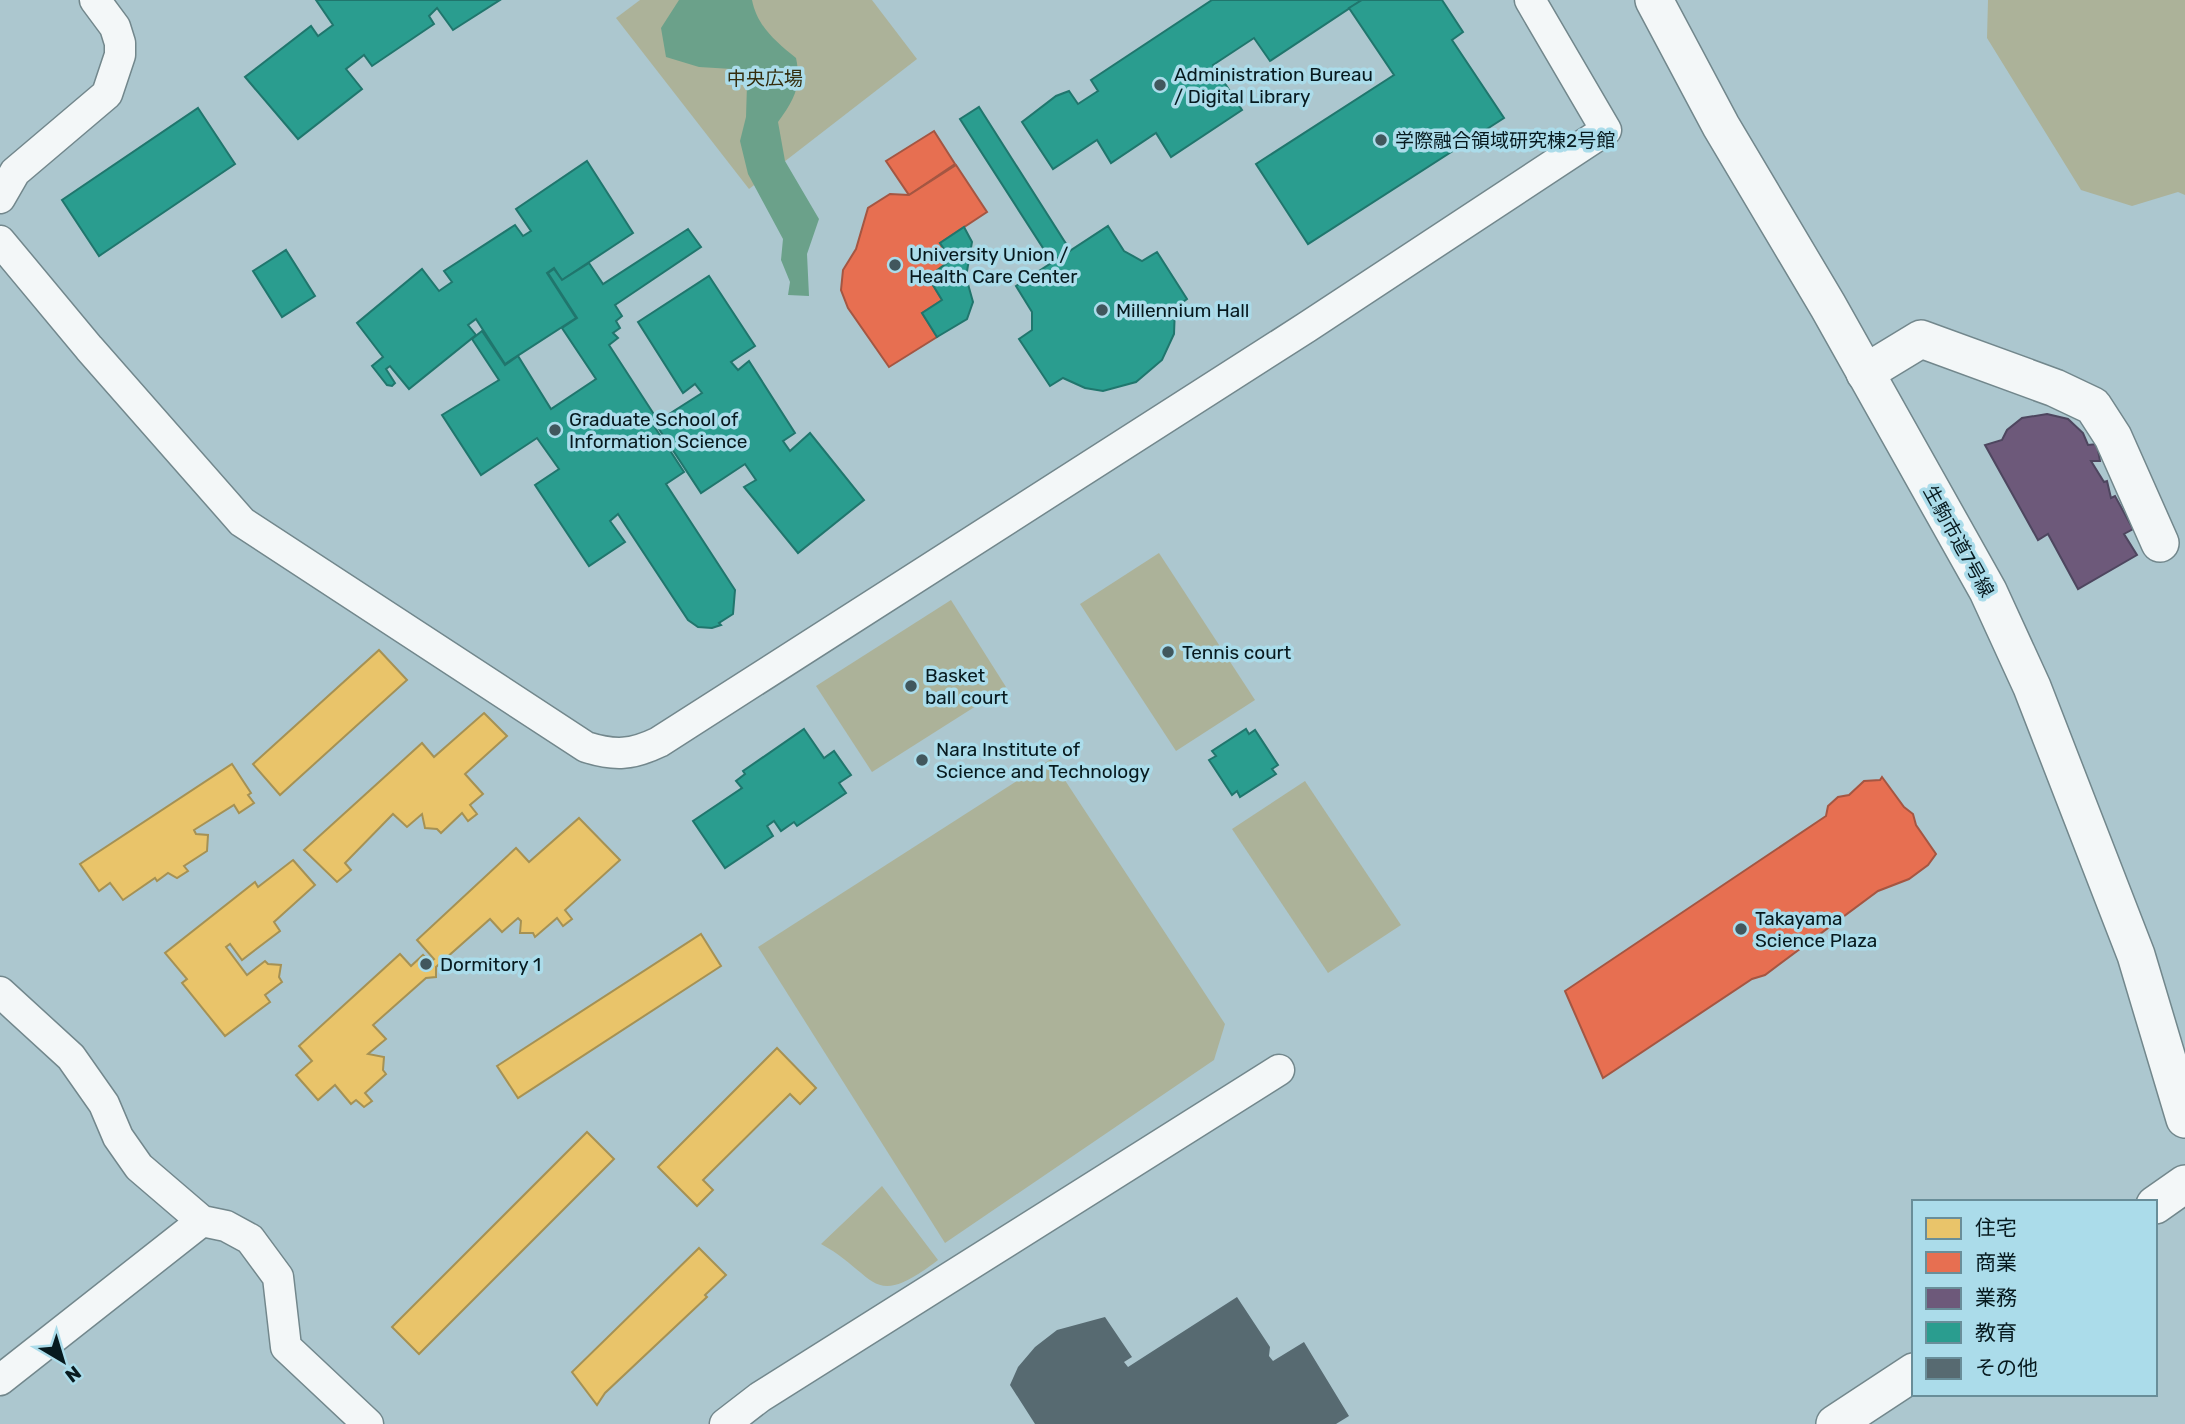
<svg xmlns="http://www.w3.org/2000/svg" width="2185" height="1424" font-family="Rubik,'Noto Sans JP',sans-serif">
  <rect width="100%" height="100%" fill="#acc7cf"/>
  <g fill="#acb299">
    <path d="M 640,0 L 872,0 L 917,59 L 749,189 L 616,18 Z"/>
    <path d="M 1988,0 L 2185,0 L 2185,195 L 2178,192 L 2132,206 L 2081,190 L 1987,38 Z"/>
    <path d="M 1159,553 L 1255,700 L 1176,751 L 1080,604 Z"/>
    <path d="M 951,600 L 1006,687 L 872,772 L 816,686 Z"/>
    <path d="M 1051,759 L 1225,1024 L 1214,1060 L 945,1243 L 758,947 Z"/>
    <path d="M 1305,781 L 1401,925 L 1328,973 L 1232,829 Z"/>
    <path d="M 882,1186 L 938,1260 C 870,1312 878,1275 821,1244 Z"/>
  </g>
  <path fill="#6ba18a" d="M 679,0 L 752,0 C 757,26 776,42 796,58 C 802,86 794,100 778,122 L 785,161 L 819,219 L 807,254 L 809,296 L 788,295 L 790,282 L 781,260 L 783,239 L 748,174 L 740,141 L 746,117 L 747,85 L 732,69 L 699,67 L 666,57 L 661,28 Z"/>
  <g fill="#e9c46a" stroke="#a59154" stroke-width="2">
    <path d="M 379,650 L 407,680 L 280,795 L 253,764 Z"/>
    <path d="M 484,713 L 507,736 L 465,774 L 483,794 L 470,805 L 477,814 L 468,821 L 462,813 L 441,833 L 437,829 L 425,828 L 422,814 L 407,827 L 393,814 L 345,863 L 351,870 L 337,882 L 304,850 L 422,743 L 434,757 Z"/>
    <path d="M 232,764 L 251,793 L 248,795 L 254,803 L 239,813 L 234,805 L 194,830 L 196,834 L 208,835 L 207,851 L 184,866 L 188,871 L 177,878 L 168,873 L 157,881 L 155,878 L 123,900 L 110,883 L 99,891 L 80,864 Z"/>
    <path d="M 579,818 L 620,860 L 565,910 L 572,919 L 563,926 L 557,918 L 535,937 L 533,933 L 520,933 L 521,921 L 518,918 L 502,932 L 490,919 L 436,967 L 436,977 L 426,978 L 373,1025 L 386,1039 L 368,1054 L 384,1057 L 383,1070 L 386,1074 L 365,1093 L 372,1101 L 364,1107 L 356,1100 L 351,1104 L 335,1085 L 318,1100 L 296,1075 L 312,1061 L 299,1046 L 400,954 L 411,966 L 423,955 L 430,962 L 434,959 L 417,940 L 516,848 L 529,862 Z"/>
    <path d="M 293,860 L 315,885 L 274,922 L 280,931 L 242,960 L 230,944 L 226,947 L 247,975 L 265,961 L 268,964 L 281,965 L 279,977 L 282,982 L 265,995 L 270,1002 L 225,1036 L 182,983 L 187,979 L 165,953 L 255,882 L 258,887 Z"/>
    <path d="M 701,934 L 721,966 L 518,1098 L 497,1066 Z"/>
    <path d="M 777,1048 L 816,1088 L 800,1104 L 790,1094 L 703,1180 L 713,1190 L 697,1206 L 658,1167 Z"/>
    <path d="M 587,1132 L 614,1159 L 419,1354 L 392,1327 Z"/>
    <path d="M 699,1248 L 726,1275 L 705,1295 L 707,1297 L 605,1393 L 597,1405 L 572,1372 Z"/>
  </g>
  <g fill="#e76f51" stroke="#a45642" stroke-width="2">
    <path d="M 934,131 L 955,164 L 909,195 L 886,161 Z"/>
    <path d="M 956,165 L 987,212 L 940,243 L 951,260 L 928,277 L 942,300 L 922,313 L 937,337 L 889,367 L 848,308 L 841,290 L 843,270 L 856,249 L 868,208 L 890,194 L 909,195 Z"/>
    <path d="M 1882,777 L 1904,807 L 1913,814 L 1916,825 L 1936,854 L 1928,865 L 1909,879 L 1878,891 L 1765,975 L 1752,979 L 1603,1078 L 1565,991 L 1826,816 L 1828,806 L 1838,797 L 1849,795 L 1864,781 L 1880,780 Z"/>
  </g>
  <path fill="#6d597a" stroke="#4e465f" stroke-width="2" d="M 2047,414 L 2068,419 L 2083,433 L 2088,445 L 2097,444 L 2100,461 L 2091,461 L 2104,482 L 2107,481 L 2111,498 L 2115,496 L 2133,529 L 2124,534 L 2137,555 L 2078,589 L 2048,534 L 2038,540 L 1985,445 L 2002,440 L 2007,430 L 2022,418 Z"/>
  <g fill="#2a9d8f" stroke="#20766d" stroke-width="2">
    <path d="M 316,0 L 500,0 L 453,30 L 437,8 L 429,16 L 434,24 L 372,66 L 364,55 L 346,69 L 362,89 L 298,139 L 245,77 L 311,26 L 318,36 L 333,25 Z"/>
    <path d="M 1212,0 L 1362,0 L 1270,61 L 1254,38 L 1213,65 L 1242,110 L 1171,157 L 1156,133 L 1111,163 L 1097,140 L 1053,169 L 1022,122 L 1056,96 L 1069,91 L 1078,104 L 1098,91 L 1091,80 Z"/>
    <path d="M 1362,0 L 1442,0 L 1463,32 L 1452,40 L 1504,118 L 1308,244 L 1256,164 L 1394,75 L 1349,8 Z"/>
    <path d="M 979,107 L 1070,250 L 1052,262 L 960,119 Z"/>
    <path d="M 198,108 L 235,164 L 99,256 L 62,200 Z"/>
    <path d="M 587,161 L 633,233 L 562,280 L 554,268 L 547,273 L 576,318 L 505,364 L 476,319 L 468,325 L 476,335 L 409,389 L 390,366 L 386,369 L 395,383 L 392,386 L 387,385 L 372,366 L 383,357 L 357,323 L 422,269 L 439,291 L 452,282 L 444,271 L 515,225 L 523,236 L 531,231 L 516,209 Z"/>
    <path d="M 1108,226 L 1124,251 L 1142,261 L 1157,252 L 1187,299 L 1175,308 L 1174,334 L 1162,360 L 1136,382 L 1103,391 L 1085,388 L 1063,378 L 1050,386 L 1019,339 L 1032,330 L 1032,312 L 1016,286 Z"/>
    <path d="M 964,227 L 972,242 L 966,277 L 973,302 L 967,319 L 937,337 L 922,313 L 942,300 L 928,277 L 951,260 L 940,243 Z"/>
    <path d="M 688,229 L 701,247 L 615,305 L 622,316 L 616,321 L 620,328 L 613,333 L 618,338 L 609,345 L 657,419 L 652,423 L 684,472 L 666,484 L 735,590 L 733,614 L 719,623 L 721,625 L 712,628 L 698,627 L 688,620 L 618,514 L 610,521 L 625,542 L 589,566 L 535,485 L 559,469 L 537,438 L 481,475 L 442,415 L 499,380 L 472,339 L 482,331 L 505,365 L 518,356 L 551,409 L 596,379 L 562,328 L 577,318 L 548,273 L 554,269 L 562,280 L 589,263 L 603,284 Z"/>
    <path d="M 286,250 L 315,296 L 282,317 L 253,271 Z"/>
    <path d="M 709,276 L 755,346 L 731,362 L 738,370 L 749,361 L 795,433 L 783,441 L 790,451 L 810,433 L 864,500 L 798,553 L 744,487 L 756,480 L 745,464 L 701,493 L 655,423 L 702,393 L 695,384 L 683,393 L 638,322 Z"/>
    <path d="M 804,729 L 824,758 L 834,751 L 851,775 L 839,783 L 846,793 L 797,826 L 794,822 L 781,831 L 774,821 L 767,826 L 773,836 L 725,868 L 693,821 L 742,788 L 736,781 L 745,774 L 743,771 Z"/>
    <path d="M 1246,729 L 1249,734 L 1255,730 L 1278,765 L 1272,769 L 1276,774 L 1240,797 L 1237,791 L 1232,795 L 1209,760 L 1216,756 L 1212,751 Z"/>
  </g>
  <path fill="#576a71" d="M 1237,1297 L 1270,1347 L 1269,1356 L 1273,1361 L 1304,1342 L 1349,1416 L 1336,1424 L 1035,1424 L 1010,1385 L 1018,1367 L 1035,1347 L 1057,1330 L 1105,1317 L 1132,1357 L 1124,1362 L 1128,1367 Z"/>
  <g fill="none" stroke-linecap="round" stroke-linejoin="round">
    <g stroke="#72878c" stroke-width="33">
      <g id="minor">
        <path d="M 0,198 L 15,172 L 107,94 L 120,55 L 120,43 L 115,27 L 95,0"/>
        <path d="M 0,241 L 89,348 L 242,522 L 586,747 C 615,756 632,755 659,742 L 1307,327 L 1606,130 L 1530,0"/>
        <path d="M 0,992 L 71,1057 L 104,1104 L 118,1137 L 139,1167 L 202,1221 L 226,1226 L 250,1239 L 278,1277 L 286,1347 L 368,1424"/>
        <path d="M 0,1380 L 202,1221"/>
        <path d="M 725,1424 L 760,1397 L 1279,1070"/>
      </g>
    </g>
    <g stroke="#72878c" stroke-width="40">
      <g id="tertiary">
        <path d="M 1654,0 L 1721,126 L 1828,306 L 1988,591 L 2032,687 L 2136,955 L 2185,1119"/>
        <path d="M 1865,373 L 1921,339 L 2055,388 L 2093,406 L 2113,437 L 2160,543"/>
        <path d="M 2155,1205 L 2185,1184"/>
        <path d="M 1835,1424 L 1914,1372"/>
      </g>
    </g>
    <use href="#minor" stroke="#f3f7f8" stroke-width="30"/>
    <use href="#tertiary" stroke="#f3f7f8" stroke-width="37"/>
  </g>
  <g fill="#41575d" stroke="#abdcea" stroke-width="2.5">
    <circle cx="1160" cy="85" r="7"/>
    <circle cx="1381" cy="140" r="7"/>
    <circle cx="895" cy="265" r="7"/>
    <circle cx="1102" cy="310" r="7"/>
    <circle cx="555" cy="430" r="7"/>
    <circle cx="1168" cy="652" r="7"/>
    <circle cx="911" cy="686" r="7"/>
    <circle cx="922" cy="760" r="7"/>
    <circle cx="1741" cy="929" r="7"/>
    <circle cx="426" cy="964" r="7"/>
  </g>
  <g text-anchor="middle" stroke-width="7" stroke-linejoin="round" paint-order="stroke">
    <g font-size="19" fill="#071a1f" stroke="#abdcea" text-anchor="start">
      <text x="1174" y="81">Administration Bureau<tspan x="1174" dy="22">/ Digital Library</tspan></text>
      <text x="1395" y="147">学際融合領域研究棟2号館</text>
      <text x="909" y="261">University Union /<tspan x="909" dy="22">Health Care Center</tspan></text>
      <text x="1116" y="317">Millennium Hall</text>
      <text x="569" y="426">Graduate School of<tspan x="569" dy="22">Information Science</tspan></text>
      <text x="1182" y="659">Tennis court</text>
      <text x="925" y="682">Basket<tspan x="925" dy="22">ball court</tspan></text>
      <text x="936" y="756">Nara Institute of<tspan x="936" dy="22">Science and Technology</tspan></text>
      <text x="1755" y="925">Takayama<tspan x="1755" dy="22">Science Plaza</tspan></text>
      <text x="440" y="971">Dormitory 1</text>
    </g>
    <g font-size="19" fill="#342d0e" stroke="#abdcea">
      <text x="765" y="85">中央広場</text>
    </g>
    <g font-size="19" fill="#071a1f" stroke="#abdcea">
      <text transform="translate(1959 541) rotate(61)" y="7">生駒市道7号線</text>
    </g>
  </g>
  <rect x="1912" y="1200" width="245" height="196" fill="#abdcea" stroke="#698e99" stroke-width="2"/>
  <rect x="1926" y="1218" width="35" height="21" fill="#e9c46a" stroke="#698e99" stroke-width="2"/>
  <text x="1975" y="1235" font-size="21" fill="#071a1f">住宅</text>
  <rect x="1926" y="1252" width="35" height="21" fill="#e76f51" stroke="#698e99" stroke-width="2"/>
  <text x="1975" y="1270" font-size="21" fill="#071a1f">商業</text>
  <rect x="1926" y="1288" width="35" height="21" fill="#6d597a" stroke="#698e99" stroke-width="2"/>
  <text x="1975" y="1305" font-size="21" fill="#071a1f">業務</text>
  <rect x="1926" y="1322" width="35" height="21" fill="#2a9d8f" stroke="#698e99" stroke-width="2"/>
  <text x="1975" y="1340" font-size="21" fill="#071a1f">教育</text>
  <rect x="1926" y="1358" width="35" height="21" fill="#576a71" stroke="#698e99" stroke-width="2"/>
  <text x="1975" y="1375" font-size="21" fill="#071a1f">その他</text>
  <g transform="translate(63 1361) rotate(142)" stroke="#abdcea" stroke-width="5" paint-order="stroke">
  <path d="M0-5L12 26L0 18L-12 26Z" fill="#071a1f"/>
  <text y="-10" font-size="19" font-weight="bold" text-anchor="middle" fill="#071a1f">N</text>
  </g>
</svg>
